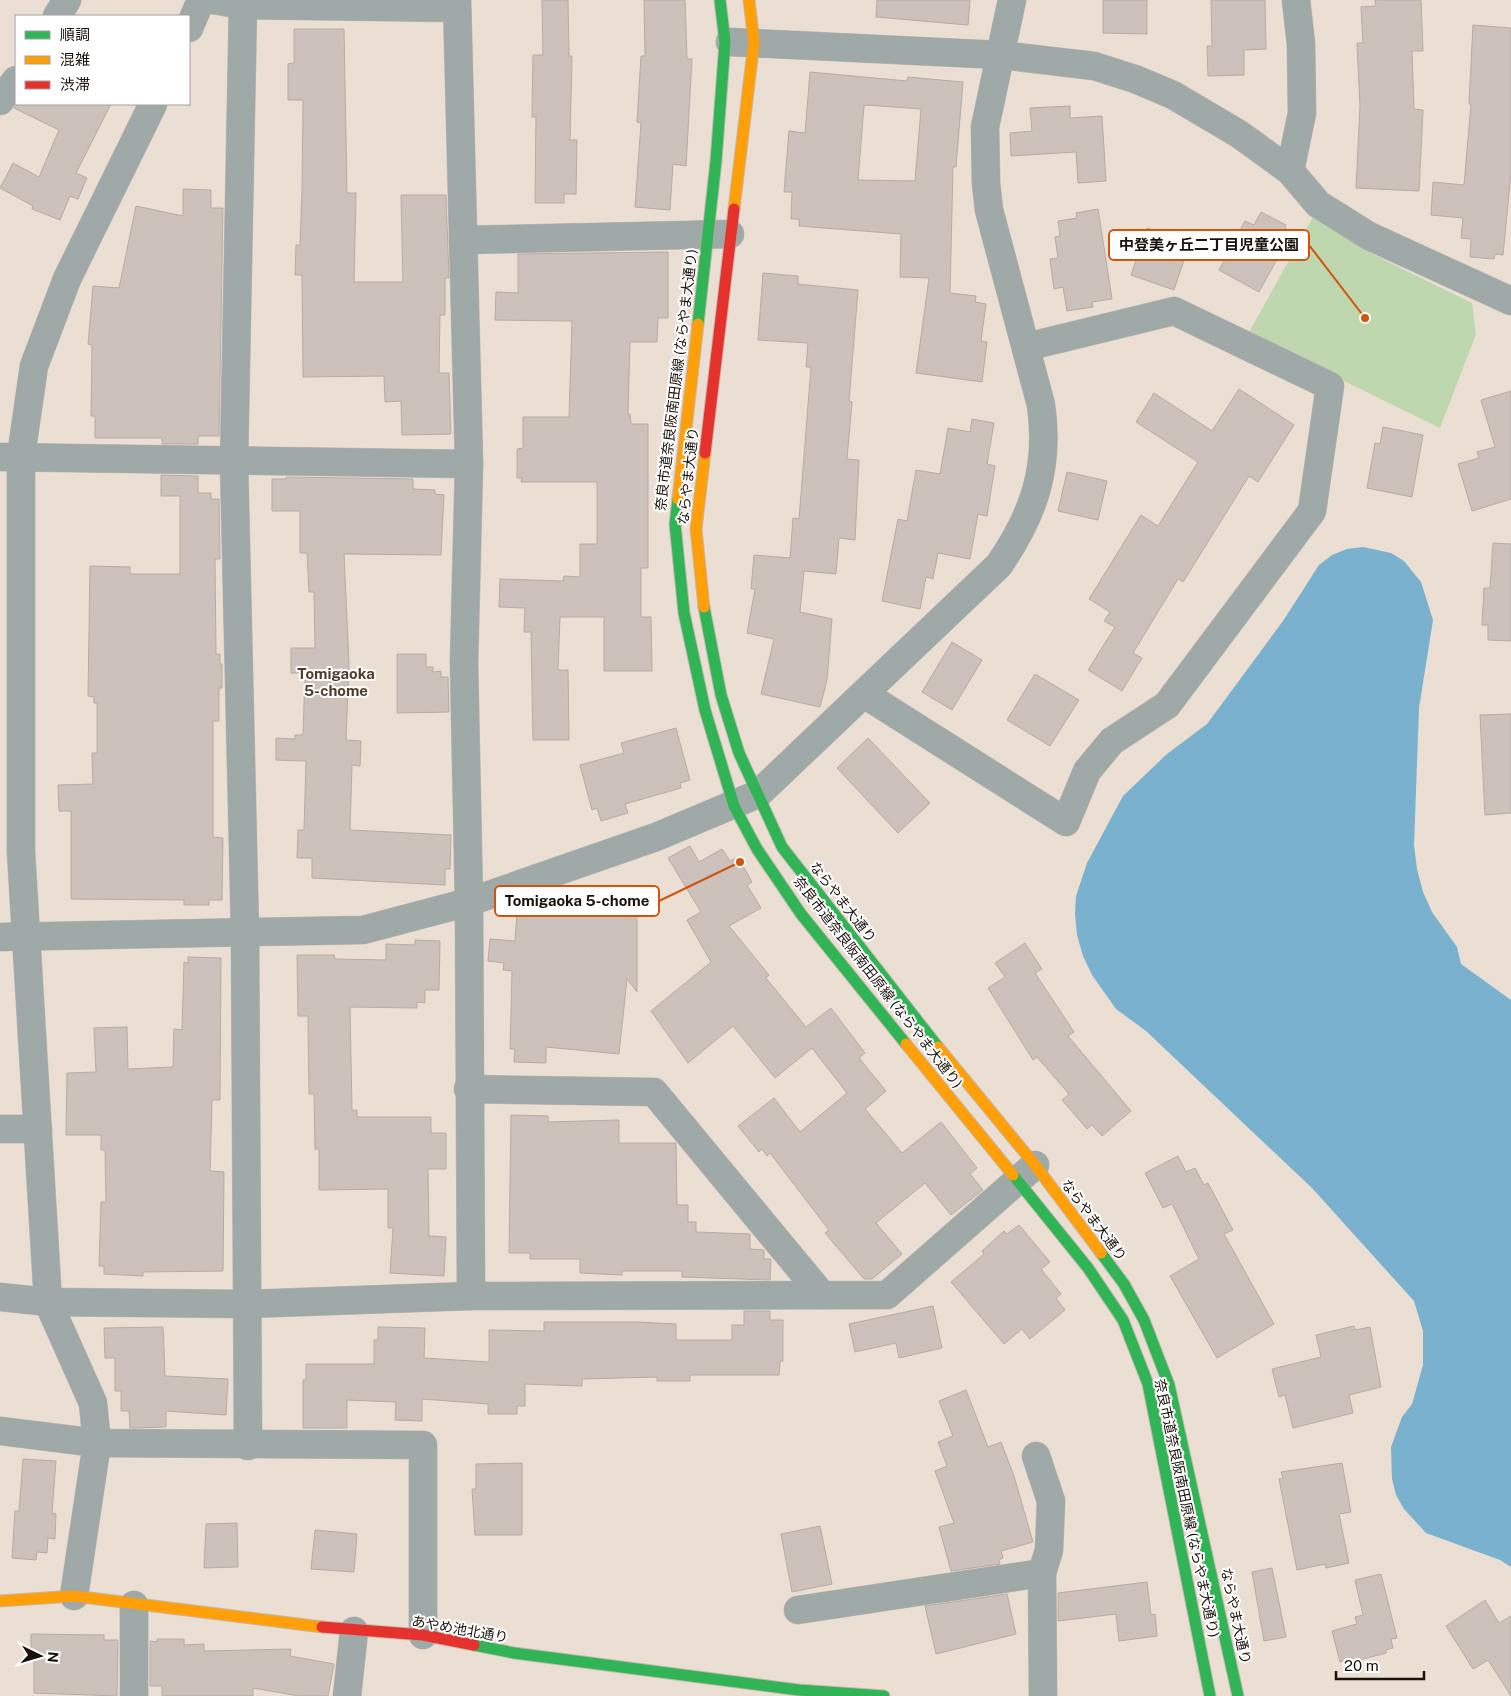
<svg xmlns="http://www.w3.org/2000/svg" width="1511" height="1696" font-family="'Public Sans','Noto Sans JP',sans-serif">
  <rect width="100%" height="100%" fill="#ebdfd4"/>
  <path fill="#bfd7ae" d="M 1313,217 L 1370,253 L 1472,303 L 1476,334 L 1440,428 L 1248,334 Z"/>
  <path fill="#79b1ce" d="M 1363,547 L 1391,553 L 1404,561 L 1421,582 L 1433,620 L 1419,708 L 1414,845 L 1417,869 L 1423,892 L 1432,912 L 1457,947 L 1461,964 L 1511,1000 L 1511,1567 L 1500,1560 L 1426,1533 L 1404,1509 L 1396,1495 L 1392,1479 L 1391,1447 L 1402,1417 L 1412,1404 L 1423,1365 L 1423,1331 L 1414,1301 L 1312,1188 L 1146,1031 L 1116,1009 L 1092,975 L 1083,956 L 1077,935 L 1075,914 L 1076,896 L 1087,863 L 1123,796 L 1167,754 L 1207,724 L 1283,621 L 1319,565 L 1332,555 L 1347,549 Z"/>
  <g fill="#cdc2bb" stroke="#b6aba5" fill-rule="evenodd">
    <path d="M 542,0 L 568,0 L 569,56 L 572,56 L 570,140 L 577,140 L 576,194 L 564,194 L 564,203 L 535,203 L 536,117 L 532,117 L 533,55 L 543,55 Z"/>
    <path d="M 644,0 L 685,0 L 687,59 L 692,59 L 686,166 L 673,164 L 670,210 L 635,207 L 641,123 L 637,122 L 641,56 L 645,56 Z"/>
    <path d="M 877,0 L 970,0 L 968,25 L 876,17 Z"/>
    <path d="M 1103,0 L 1147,0 L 1147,34 L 1103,33 Z"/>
    <path d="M 1211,0 L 1265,0 L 1266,49 L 1244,50 L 1244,75 L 1208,76 L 1207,46 L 1212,46 Z"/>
    <path d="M 1375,0 L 1421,0 L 1423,51 L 1412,51 L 1414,109 L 1423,110 L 1419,191 L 1356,188 L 1360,106 L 1357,43 L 1363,43 L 1361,7 L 1376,6 Z"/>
    <path d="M 1473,25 L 1511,28 L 1511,173 L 1503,255 L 1495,254 L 1494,259 L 1470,257 L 1471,239 L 1461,238 L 1463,218 L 1431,215 L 1433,182 L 1464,185 L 1471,104 L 1469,104 Z"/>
    <path d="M 294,29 L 344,29 L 347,193 L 356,193 L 354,282 L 403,282 L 401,195 L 446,195 L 449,278 L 445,278 L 445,315 L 440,315 L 439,373 L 449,373 L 451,434 L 402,435 L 401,401 L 385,402 L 384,376 L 303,377 L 302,275 L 295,275 L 296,245 L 300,245 L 302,192 L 303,100 L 288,100 L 288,64 L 294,63 Z"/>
    <path d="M 810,72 L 907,81 L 908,77 L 963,82 L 956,167 L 953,167 L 950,293 L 976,296 L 975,302 L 986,304 L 981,341 L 987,342 L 982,382 L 916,373 L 929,278 L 900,277 L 901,234 L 799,226 L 799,219 L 791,219 L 792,192 L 784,192 L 789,131 L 805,133 ZM 867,105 L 921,109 L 915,181 L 858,180 L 864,106 Z"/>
    <path d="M 18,104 L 111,104 L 76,173 L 87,178 L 78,199 L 70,196 L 60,220 L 32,209 L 33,206 L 0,188 L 13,163 L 39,177 L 59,130 L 14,108 Z"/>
    <path d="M 1070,106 L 1070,118 L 1102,116 L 1106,181 L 1078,183 L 1076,152 L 1011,156 L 1010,133 L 1032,131 L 1030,108 Z"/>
    <path d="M 183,189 L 211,190 L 211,208 L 223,208 L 219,436 L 198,436 L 198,444 L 162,444 L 162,438 L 95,438 L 95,416 L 91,416 L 92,345 L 88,344 L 93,286 L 119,288 L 136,206 L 183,216 Z"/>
    <path d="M 1098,209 L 1112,299 L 1092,302 L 1093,307 L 1067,311 L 1063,287 L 1054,289 L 1050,259 L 1058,258 L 1055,237 L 1060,236 L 1058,221 L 1077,218 L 1076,213 Z"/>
    <path d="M 1261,212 L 1286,225 L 1285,228 L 1292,232 L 1259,292 L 1219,270 L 1245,221 L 1254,225 Z"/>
    <path d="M 1147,228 L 1190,242 L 1174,290 L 1131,275 Z"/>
    <path d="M 668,252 L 668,318 L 658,318 L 657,342 L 630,342 L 628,414 L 630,414 L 631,424 L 648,424 L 648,568 L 641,568 L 641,617 L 651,617 L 652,671 L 604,671 L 604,617 L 560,617 L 558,670 L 568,670 L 569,740 L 533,740 L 531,632 L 524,632 L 525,608 L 499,607 L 500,579 L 563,581 L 564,576 L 580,577 L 580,544 L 597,544 L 597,482 L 521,482 L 522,478 L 517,478 L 517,449 L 523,448 L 523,417 L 569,417 L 572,321 L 495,320 L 496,292 L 518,293 L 518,254 Z"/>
    <path d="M 763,273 L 798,276 L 798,284 L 858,290 L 849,401 L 852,402 L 847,459 L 859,460 L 855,540 L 839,538 L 836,574 L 804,571 L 800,612 L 832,619 L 827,680 L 820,707 L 761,694 L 774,639 L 747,633 L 755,589 L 751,589 L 754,555 L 790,558 L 793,518 L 799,519 L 811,367 L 806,367 L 808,343 L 758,340 Z"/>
    <path d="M 1239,389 L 1294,425 L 1258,482 L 1249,476 L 1183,582 L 1178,579 L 1133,653 L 1142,658 L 1122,691 L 1088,670 L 1115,627 L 1104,621 L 1110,612 L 1089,599 L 1141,515 L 1158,526 L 1198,462 L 1136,422 L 1154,393 L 1212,431 Z"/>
    <path d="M 1511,391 L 1511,499 L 1472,511 L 1458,464 L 1479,458 L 1477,452 L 1495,447 L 1481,400 Z"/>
    <path d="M 972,419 L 994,423 L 987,464 L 995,466 L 987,516 L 978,514 L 970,559 L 938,553 L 933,579 L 926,577 L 920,609 L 882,601 L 898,519 L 907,521 L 916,470 L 940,474 L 948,428 L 970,432 Z"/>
    <path d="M 1383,427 L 1423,435 L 1412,497 L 1367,488 L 1375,443 L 1380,444 Z"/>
    <path d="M 1067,472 L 1107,481 L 1098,520 L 1058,511 Z"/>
    <path d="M 161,475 L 198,476 L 198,493 L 211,493 L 211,499 L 219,499 L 220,559 L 215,559 L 216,654 L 220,654 L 220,664 L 222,664 L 222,688 L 219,688 L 219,721 L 213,721 L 213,837 L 223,838 L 222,900 L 209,900 L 209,905 L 184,905 L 184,900 L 71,899 L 71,811 L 59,811 L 58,785 L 93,784 L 92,753 L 97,753 L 97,703 L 94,703 L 94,697 L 88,696 L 90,566 L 130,567 L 130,574 L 180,574 L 180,496 L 161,496 Z"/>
    <path d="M 286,477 L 413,479 L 413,489 L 435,490 L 435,494 L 444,495 L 441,555 L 344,554 L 349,663 L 346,740 L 361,741 L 360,766 L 352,765 L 350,830 L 451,835 L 450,869 L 445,869 L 445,885 L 312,878 L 312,858 L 297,858 L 298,830 L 304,830 L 306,761 L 276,760 L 276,738 L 295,739 L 295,735 L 303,735 L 305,673 L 291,673 L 291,648 L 315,648 L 314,592 L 309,592 L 307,553 L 300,553 L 300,511 L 272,511 L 272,479 L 286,479 Z"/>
    <path d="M 1493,543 L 1511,544 L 1511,641 L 1488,640 L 1488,625 L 1482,625 L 1484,588 L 1490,588 Z"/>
    <path d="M 952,642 L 982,660 L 952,710 L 922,692 Z"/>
    <path d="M 397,654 L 426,654 L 426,667 L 433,667 L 433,672 L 441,671 L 441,677 L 448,677 L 449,712 L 397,713 Z"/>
    <path d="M 1035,674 L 1079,700 L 1050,746 L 1007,720 Z"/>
    <path d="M 1511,714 L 1511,813 L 1485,815 L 1480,715 Z"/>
    <path d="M 676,728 L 690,780 L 680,783 L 681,788 L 625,804 L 628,813 L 601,821 L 597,808 L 592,810 L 580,765 L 624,753 L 621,743 Z"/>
    <path d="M 868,738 L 930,803 L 898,833 L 837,768 Z"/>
    <path d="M 690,846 L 699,862 L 722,849 L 730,861 L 738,857 L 752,882 L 747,885 L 761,908 L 729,926 L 769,975 L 766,978 L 806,1027 L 831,1008 L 865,1053 L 859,1058 L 886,1091 L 865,1109 L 902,1153 L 941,1122 L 977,1168 L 970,1174 L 983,1190 L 951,1215 L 925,1183 L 876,1223 L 902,1254 L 872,1279 L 864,1279 L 825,1233 L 829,1230 L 770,1153 L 767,1156 L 762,1149 L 759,1152 L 738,1126 L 774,1098 L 800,1132 L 847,1093 L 812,1048 L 775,1078 L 733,1026 L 688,1063 L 651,1011 L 711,962 L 687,920 L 701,912 L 668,858 Z"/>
    <path d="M 591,891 L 618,891 L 618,897 L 637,897 L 637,992 L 627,979 L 619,1054 L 546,1047 L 546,1063 L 514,1062 L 515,1049 L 510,1049 L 512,971 L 503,970 L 504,963 L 488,961 L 490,939 L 515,941 L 517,913 L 522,914 L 522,902 L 591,907 Z"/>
    <path d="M 415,940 L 440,941 L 439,990 L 425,990 L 425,1003 L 417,1002 L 417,1008 L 350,1007 L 352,1110 L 357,1110 L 357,1117 L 431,1117 L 431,1133 L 446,1133 L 446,1169 L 428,1169 L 429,1236 L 446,1237 L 444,1276 L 390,1273 L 393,1228 L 388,1228 L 388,1189 L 319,1190 L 319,1149 L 315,1149 L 314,1094 L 309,1094 L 308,1016 L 298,1016 L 297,955 L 334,955 L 335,959 L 386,960 L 386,944 L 415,945 Z"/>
    <path d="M 1025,943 L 1042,969 L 1035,973 L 1074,1032 L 1068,1036 L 1131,1111 L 1102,1136 L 1092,1125 L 1087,1129 L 1062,1100 L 1069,1094 L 1037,1057 L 1033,1060 L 988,988 L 1005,977 L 995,963 Z"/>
    <path d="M 188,957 L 221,958 L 220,1100 L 212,1100 L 210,1171 L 224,1172 L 223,1271 L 143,1272 L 143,1276 L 104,1274 L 104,1266 L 99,1266 L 101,1202 L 106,1202 L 105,1150 L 101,1150 L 101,1135 L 66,1135 L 67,1073 L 96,1072 L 94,1028 L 127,1027 L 128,1069 L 173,1067 L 174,1029 L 182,1030 L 184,962 L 188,963 Z"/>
    <path d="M 511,1115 L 548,1116 L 548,1122 L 619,1120 L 619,1143 L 676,1143 L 677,1205 L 688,1205 L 688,1222 L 696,1222 L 696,1232 L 750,1234 L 750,1249 L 764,1250 L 764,1259 L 771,1259 L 770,1280 L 682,1277 L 682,1271 L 622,1271 L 622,1275 L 580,1273 L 580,1259 L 530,1259 L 530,1253 L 509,1253 Z"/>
    <path d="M 1178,1156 L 1186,1172 L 1195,1168 L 1204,1185 L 1208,1183 L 1233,1230 L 1224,1234 L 1274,1324 L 1217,1358 L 1170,1276 L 1199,1259 L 1172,1204 L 1163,1208 L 1145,1173 Z"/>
    <path d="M 1019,1225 L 1050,1262 L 1041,1269 L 1061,1294 L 1056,1298 L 1065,1310 L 1030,1339 L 1022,1329 L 1004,1344 L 951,1282 L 984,1254 L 982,1251 L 1004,1231 L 1007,1234 Z"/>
    <path d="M 933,1306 L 942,1348 L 899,1358 L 896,1343 L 855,1352 L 849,1324 Z"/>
    <path d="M 744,1311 L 770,1311 L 770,1320 L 783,1320 L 783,1361 L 780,1361 L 779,1375 L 690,1375 L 690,1381 L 657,1381 L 657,1377 L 582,1379 L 582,1386 L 525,1384 L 525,1406 L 517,1406 L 517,1414 L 488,1414 L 488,1404 L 422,1399 L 422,1421 L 395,1420 L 396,1402 L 347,1400 L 347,1428 L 303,1428 L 303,1380 L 306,1380 L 306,1364 L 374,1364 L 374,1340 L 378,1340 L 378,1327 L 425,1328 L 424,1358 L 489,1362 L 489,1330 L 544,1331 L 544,1322 L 637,1322 L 676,1324 L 676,1340 L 732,1340 L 732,1325 L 744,1325 Z"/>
    <path d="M 1354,1326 L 1355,1330 L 1370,1327 L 1381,1387 L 1349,1395 L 1353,1413 L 1293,1428 L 1285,1395 L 1279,1397 L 1272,1369 L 1321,1357 L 1316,1335 Z"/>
    <path d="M 163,1327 L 165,1376 L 228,1379 L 226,1415 L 166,1411 L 166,1427 L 130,1428 L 129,1411 L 121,1411 L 121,1391 L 115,1391 L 115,1358 L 105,1358 L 104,1328 Z"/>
    <path d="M 966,1390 L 988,1447 L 1001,1442 L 1014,1476 L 1033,1542 L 1001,1551 L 1003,1558 L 999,1560 L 1000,1564 L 951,1571 L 939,1527 L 954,1523 L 935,1471 L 947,1466 L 938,1442 L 953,1436 L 939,1401 Z"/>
    <path d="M 23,1459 L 56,1461 L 52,1513 L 56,1514 L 55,1539 L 48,1538 L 47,1553 L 37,1552 L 36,1560 L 12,1558 L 15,1511 L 19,1511 Z"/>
    <path d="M 522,1463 L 522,1535 L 475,1535 L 472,1489 L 476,1489 L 476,1464 Z"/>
    <path d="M 1342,1463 L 1351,1512 L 1339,1514 L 1349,1563 L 1326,1568 L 1325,1564 L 1297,1570 L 1279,1479 L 1283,1478 L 1281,1472 Z"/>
    <path d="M 237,1523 L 238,1567 L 204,1568 L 206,1524 Z"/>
    <path d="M 820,1526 L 832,1584 L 792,1592 L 781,1534 Z"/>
    <path d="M 315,1530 L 357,1534 L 354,1572 L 311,1569 Z"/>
    <path d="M 1272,1568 L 1286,1637 L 1264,1641 L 1252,1572 Z"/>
    <path d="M 1381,1574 L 1397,1638 L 1391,1639 L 1393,1648 L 1386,1650 L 1386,1653 L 1352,1662 L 1351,1659 L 1340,1662 L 1332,1631 L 1357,1624 L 1355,1617 L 1363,1615 L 1355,1580 Z"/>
    <path d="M 1147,1582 L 1151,1615 L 1155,1614 L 1157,1636 L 1119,1641 L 1116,1614 L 1058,1621 L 1058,1593 Z"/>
    <path d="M 1007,1594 L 1016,1634 L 936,1654 L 925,1606 Z"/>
    <path d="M 1485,1600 L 1499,1623 L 1511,1616 L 1511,1696 L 1488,1660 L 1473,1669 L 1446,1626 Z"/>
    <path d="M 31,1634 L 104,1635 L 104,1640 L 118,1640 L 117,1696 L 34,1693 L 34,1659 L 31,1659 Z"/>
    <path d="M 157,1639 L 184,1639 L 184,1645 L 204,1644 L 204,1651 L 291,1649 L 290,1656 L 334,1664 L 328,1696 L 299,1696 L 253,1688 L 253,1696 L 162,1696 L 162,1686 L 150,1686 L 150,1641 L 157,1642 Z"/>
  </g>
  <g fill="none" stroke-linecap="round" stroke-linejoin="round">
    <g stroke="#c4bab1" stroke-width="29">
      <g id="street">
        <path d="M 213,0 L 243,5 L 457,8"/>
        <path d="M 457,0 L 469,464 L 464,663 L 469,902 L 471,1296"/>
        <path d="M 243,5 L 234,462 L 245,933 L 248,1446"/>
        <path d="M 57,16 L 67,0"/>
        <path d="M 189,28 L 201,0"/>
        <path d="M 730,42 L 1001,55 L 1094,66 L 1135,79 L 1173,95 L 1239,134 L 1290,171 L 1318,204 L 1369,236 L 1511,301"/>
        <path d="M 0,101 L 16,80"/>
        <path d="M 1290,171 L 1302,113 L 1301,44 L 1296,0"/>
        <path d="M 463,240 L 730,234"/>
        <path d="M 0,457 L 469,464"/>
        <path d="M 864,694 L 1066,822 L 1087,771 L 1112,741 L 1167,705 L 1312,511 L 1330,386 L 1174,311 L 1026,347"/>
        <path d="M 0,937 L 363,930 L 469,902 L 656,837 L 758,794 L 999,565 C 1034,514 1050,467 1041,405 L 989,210 L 986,183 L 985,127 L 1012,0"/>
        <path d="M 468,1089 L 654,1092 L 822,1295"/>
        <path d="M 0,1129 L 38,1129"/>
        <path d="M 0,1297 L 48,1302 L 247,1304 L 471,1296 L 887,1295 L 1035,1165"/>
        <path d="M 0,1431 L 97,1443 L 423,1445 L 423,1635"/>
        <path d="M 1036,1456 L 1051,1501 L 1049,1550 L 1042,1573"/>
        <path d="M 74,1596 L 97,1443 L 93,1403 L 48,1302 L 21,852 L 21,456 L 34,366 L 67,279 L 153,104"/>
        <path d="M 798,1610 L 1042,1573 L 1043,1696"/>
        <path d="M 134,1696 L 134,1605"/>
        <path d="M 347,1696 L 354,1631"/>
      </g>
    </g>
    <g stroke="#c4bab1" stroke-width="13">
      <g id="fast">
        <path d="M 698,324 L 716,161 L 725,42 L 720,0"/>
        <path d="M 678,499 L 675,524 L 684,613 L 705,710 L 734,806 L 757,849 L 801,914 L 906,1044"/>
        <path d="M 704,607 L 721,695 L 739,753 L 782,847 L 938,1047"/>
        <path d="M 1013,1175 L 1088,1268 L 1123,1320 L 1148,1384 L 1210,1696"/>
        <path d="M 1101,1253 L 1124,1284 L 1144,1320 L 1169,1385 L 1238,1696"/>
        <path d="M 474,1645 L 514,1653 L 799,1690 L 884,1696"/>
      </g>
    </g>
    <g stroke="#c4bab1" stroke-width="13">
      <g id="slow">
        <path d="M 734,209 L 754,42 L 749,0"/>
        <path d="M 678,499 L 698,324"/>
        <path d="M 704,607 L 696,529 L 705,453"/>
        <path d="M 906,1044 L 1013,1175"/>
        <path d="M 938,1047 L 1035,1165 L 1101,1253"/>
        <path d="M 0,1601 L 74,1596 L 322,1627"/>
      </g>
    </g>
    <g stroke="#c4bab1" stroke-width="13">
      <g id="jam">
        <path d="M 705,453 L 734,209"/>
        <path d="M 322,1627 L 423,1635 L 474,1645"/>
      </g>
    </g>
    <use href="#street" stroke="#9ea9a8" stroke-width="28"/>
    <use href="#fast" stroke="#30b455" stroke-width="11"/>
    <use href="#slow" stroke="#ff9f0a" stroke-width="11"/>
    <use href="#jam" stroke="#e5322d" stroke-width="11"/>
  </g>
  <g text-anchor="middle" stroke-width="4" stroke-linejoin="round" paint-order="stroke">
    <g font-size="14" fill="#19110a" stroke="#fff">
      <text transform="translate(676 380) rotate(-83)" y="5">奈良市道奈良阪南田原線 (ならやま大通り)</text>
      <text transform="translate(688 476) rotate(-84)" y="5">ならやま大通り</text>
      <text transform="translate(843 902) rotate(52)" y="5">ならやま大通り</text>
      <text transform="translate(878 982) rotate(52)" y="5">奈良市道奈良阪南田原線 (ならやま大通り)</text>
      <text transform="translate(1094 1220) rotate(53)" y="5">ならやま大通り</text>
      <text transform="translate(1187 1508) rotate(78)" y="5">奈良市道奈良阪南田原線 (ならやま大通り)</text>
      <text transform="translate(1236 1616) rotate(78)" y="5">ならやま大通り</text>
      <text transform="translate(460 1629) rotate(10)" y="5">あやめ池北通り</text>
    </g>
    <g font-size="15" font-weight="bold" fill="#4f3c2c" stroke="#fff">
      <text x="336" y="679">Tomigaoka<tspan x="336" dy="17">5-chome</tspan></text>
    </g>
  </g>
  <path fill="none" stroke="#d3520c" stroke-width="2" d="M1365 318L1309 245M740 862L659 901"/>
  <g fill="#d3520c" stroke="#fff" stroke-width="2">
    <circle cx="1365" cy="318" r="5"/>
    <circle cx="740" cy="862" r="5"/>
  </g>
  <g fill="#fff" stroke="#d3520c" stroke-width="2">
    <rect x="1109" y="230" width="200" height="30" rx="5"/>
    <rect x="495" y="886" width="164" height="30" rx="5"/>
  </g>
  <g font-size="15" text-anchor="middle" font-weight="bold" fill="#19110a">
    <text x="1209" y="250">中登美ヶ丘二丁目児童公園</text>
    <text x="577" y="906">Tomigaoka 5-chome</text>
  </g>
  <rect x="15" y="15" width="175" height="90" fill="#ffffff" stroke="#a3a09d"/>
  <rect x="25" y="31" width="25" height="8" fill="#30b455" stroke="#a3a09d"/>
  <text x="60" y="40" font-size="15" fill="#19110a">順調</text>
  <rect x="25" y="56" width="25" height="8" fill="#ff9f0a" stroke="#a3a09d"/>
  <text x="60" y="65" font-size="15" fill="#19110a">混雑</text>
  <rect x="25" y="81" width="25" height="8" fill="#e5322d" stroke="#a3a09d"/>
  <text x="60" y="90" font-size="15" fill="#19110a">渋滞</text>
  <g transform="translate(40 1656) rotate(95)" stroke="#ffffff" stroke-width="4" paint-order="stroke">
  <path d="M0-4L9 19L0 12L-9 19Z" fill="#19110a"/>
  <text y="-8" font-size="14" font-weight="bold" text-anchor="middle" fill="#19110a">N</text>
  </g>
  <path d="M1336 1671v8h88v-8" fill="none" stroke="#19110a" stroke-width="2.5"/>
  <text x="1344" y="1671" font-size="15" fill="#19110a" stroke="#ffffff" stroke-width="4" paint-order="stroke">20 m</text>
</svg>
